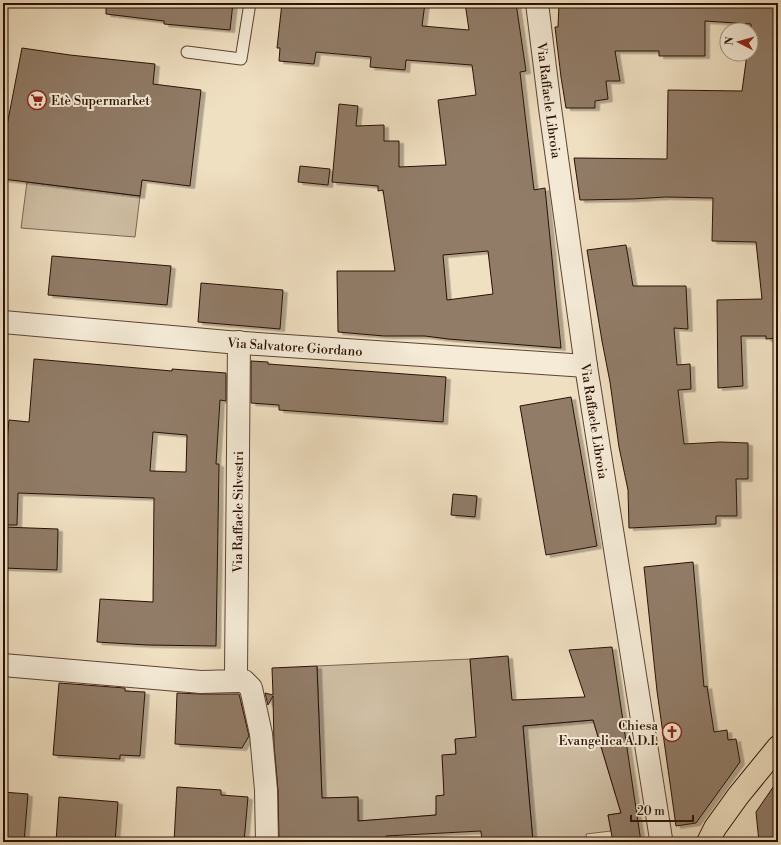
<svg xmlns="http://www.w3.org/2000/svg" width="781" height="845" font-family="'Libre Bodoni',serif">
  <defs>
    <filter id="shadow"><feDropShadow dx="4.5" dy="2.5" stdDeviation="0" flood-color="#0004"/></filter>
  </defs>
  <rect width="100%" height="100%" fill="#f0e0c2"/>
  <filter id="stains"><feTurbulence type="fractalNoise" baseFrequency=".005" numOctaves="4"/><feColorMatrix values="0 0 0 0 .2 0 0 0 0 .09 0 0 0 0 .02 0 0 0 .5 -.17"/></filter>
  <radialGradient id="worn" r=".72"><stop offset=".6" stop-color="#630" stop-opacity="0"/><stop offset="1" stop-color="#630" stop-opacity=".3"/></radialGradient>
  <g fill="#cebda2" stroke="#7c6653">
    <path d="M 27,182 L 140,196 L 135,237 L 21,228 Z"/>
    <path d="M 470,659 L 474,707 L 493,751 L 455,740 L 456,754 L 471,793 L 437,796 L 436,815 L 359,821 L 358,797 L 322,798 L 317,666 Z"/>
    <path d="M 593,720 L 621,813 L 608,815 L 611,831 L 586,834 L 587,842 L 533,842 L 523,726 Z"/>
  </g>
  <g fill="#917c67" stroke="#2a1004" fill-rule="evenodd" filter="url(#shadow)">
    <path d="M 106,3 L 233,3 L 230,30 L 164,24 L 164,21 L 106,14 Z"/>
    <path d="M 282,3 L 425,3 L 422,26 L 469,30 L 465,3 L 516,3 L 526,71 L 520,72 L 534,190 L 545,188 L 561,348 L 448,339 L 425,336 L 384,336 L 338,332 L 337,271 L 395,271 L 383,190 L 378,191 L 378,186 L 332,182 L 339,104 L 358,106 L 356,126 L 384,125 L 384,141 L 399,141 L 399,167 L 446,165 L 438,100 L 476,95 L 472,65 L 406,60 L 405,70 L 370,67 L 371,57 L 316,52 L 314,64 L 279,61 L 280,48 L 277,48 ZM 488,251 L 493,294 L 447,300 L 443,255 Z"/>
    <path d="M 559,3 L 778,3 L 778,338 L 766,339 L 766,336 L 741,336 L 743,386 L 718,388 L 717,300 L 762,299 L 756,242 L 712,241 L 713,198 L 666,197 L 632,199 L 580,200 L 574,158 L 667,159 L 668,90 L 742,91 L 747,54 L 751,54 L 751,24 L 705,21 L 705,56 L 659,56 L 659,51 L 615,51 L 620,81 L 606,81 L 608,99 L 595,101 L 595,108 L 566,108 L 561,77 L 555,27 L 558,27 Z"/>
    <path d="M 22,48 L 70,55 L 155,64 L 153,84 L 201,90 L 190,186 L 142,180 L 140,196 L 3,179 L 3,146 Z"/>
    <path d="M 300,166 L 330,169 L 328,185 L 298,182 Z"/>
    <path d="M 626,245 L 633,286 L 686,286 L 688,329 L 674,328 L 677,365 L 690,364 L 691,389 L 678,390 L 684,444 L 721,442 L 748,443 L 748,479 L 736,479 L 737,516 L 716,516 L 716,524 L 629,528 L 628,490 L 619,447 L 610,382 L 602,341 L 587,250 Z"/>
    <path d="M 52,256 L 171,266 L 167,305 L 48,295 Z"/>
    <path d="M 201,283 L 283,290 L 280,329 L 198,322 Z"/>
    <path d="M 34,359 L 172,371 L 172,369 L 226,373 L 226,401 L 220,400 L 216,464 L 219,464 L 216,646 L 147,645 L 97,642 L 100,599 L 153,602 L 154,498 L 18,493 L 17,525 L 3,525 L 3,464 L 5,464 L 9,420 L 29,422 ZM 153,432 L 187,435 L 186,472 L 150,471 Z"/>
    <path d="M 251,361 L 268,362 L 268,364 L 446,377 L 443,422 L 279,410 L 279,405 L 251,403 Z"/>
    <path d="M 571,397 L 597,546 L 546,555 L 520,406 Z"/>
    <path d="M 453,494 L 477,496 L 475,517 L 451,515 Z"/>
    <path d="M 3,527 L 58,529 L 57,570 L 3,568 Z"/>
    <path d="M 693,562 L 704,687 L 707,686 L 714,732 L 727,730 L 728,740 L 736,739 L 740,762 L 696,823 L 676,826 L 657,691 L 644,567 Z"/>
    <path d="M 612,647 L 641,842 L 629,842 L 628,840 L 629,842 L 613,842 L 608,815 L 621,813 L 593,720 L 523,726 L 533,842 L 482,842 L 481,831 L 386,836 L 386,842 L 279,842 L 278,790 L 274,745 L 273,696 L 268,705 L 265,693 L 273,695 L 272,668 L 317,666 L 322,798 L 358,797 L 358,821 L 436,815 L 436,796 L 444,795 L 442,755 L 456,754 L 455,739 L 476,737 L 470,659 L 508,656 L 512,700 L 585,697 L 569,650 Z"/>
    <path d="M 59,683 L 125,688 L 125,691 L 145,692 L 140,756 L 120,755 L 120,759 L 53,755 Z"/>
    <path d="M 177,693 L 201,694 L 239,694 L 249,736 L 242,748 L 175,744 Z"/>
    <path d="M 778,780 L 778,842 L 759,842 L 756,812 Z"/>
    <path d="M 177,787 L 221,790 L 221,795 L 248,797 L 244,842 L 174,842 Z"/>
    <path d="M 3,792 L 28,794 L 24,842 L 3,842 Z"/>
    <path d="M 59,797 L 118,802 L 115,842 L 56,842 Z"/>
  </g>
  <g fill="none" stroke-linecap="round" stroke-linejoin="round">
    <g stroke="#5c4434" stroke-width="13">
      <path id="service" d="M 187,52 L 241,59 L 250,3"/>
    </g>
    <g stroke="#5c4434" stroke-width="24">
      <g id="minor">
        <path id="s1" d="M 537,3 L 550,108 L 586,366 L 661,839 L 661,842"/>
        <path id="s2" d="M 3,322 L 228,342 L 586,366"/>
        <path id="s3" d="M 3,665 L 201,682 L 237,681 L 236,673 L 239,342"/>
        <path d="M 237,681 L 244,681 L 251,688 L 261,734 L 266,790 L 267,842"/>
      </g>
    </g>
    <g stroke="#2a1004" stroke-width="24">
      <path id="primary" d="M 708,842 L 715,828 L 738,796 L 778,747"/>
    </g>
    <use href="#service" stroke="#f5ebd7" stroke-width="11"/>
    <use href="#minor" stroke="#f5ebd7" stroke-width="22"/>
    <use href="#primary" stroke="#f0e0c2" stroke-width="22"/>
  </g>
  <defs>
    <g id="supermarket-ring" transform="scale(1)"><circle r="9.5" fill="#f5ebd7" stroke="#8f2418" stroke-width="1.5"/><path d="M-6-5.5h2.5l.6 2H6L4.5 2H-2.5L-4.4-4H-6ZM-1.5 3.2a1.3 1.3 0 1 0 .1 0ZM3 3.2a1.3 1.3 0 1 0 .1 0Z" fill="#8f2418"/></g>
    <g id="church-ring" transform="scale(1)"><circle r="9.5" fill="#f5ebd7" stroke="#8f2418" stroke-width="1.5"/><path d="M-1.2-6h2.4v3.5h3.3v2.4h-3.3V6h-2.4V-.1h-3.3v-2.4h3.3Z" fill="#8f2418"/></g>
  </defs>
  <g fill-rule="evenodd">
    <use href="#supermarket-ring" x="37" y="100"/>
    <use href="#church-ring" x="672" y="732"/>
  </g>
  <g text-anchor="middle" stroke-width="4" stroke-linejoin="round" paint-order="stroke">
    <g font-size="13" fill="#2a1004" stroke="#f5ebd7" text-anchor="start">
      <text x="51" y="105">Etè Supermarket</text>
      <text x="658" y="730" text-anchor="end">Chiesa<tspan x="658" dy="15">Evangelica A.D.I.</tspan></text>
    </g>
    <g font-size="13" fill="#2a1004" stroke="#f5ebd7">
      <text dy="5" stroke="none"><textPath href="#s1" startOffset="98">Via Raffaele Libroia</textPath></text>
      <text dy="5" stroke="none"><textPath href="#s2" startOffset="293">Via Salvatore Giordano</textPath></text>
      <text dy="5" stroke="none"><textPath href="#s1" startOffset="422">Via Raffaele Libroia</textPath></text>
      <text dy="5" stroke="none"><textPath href="#s3" startOffset="404">Via Raffaele Silvestri</textPath></text>
    </g>
  </g>
  <rect width="781" height="845" fill="none" stroke="#f0e0c2" stroke-width="16"/>
  <rect x="4" y="4" width="773" height="837" fill="none" stroke="#2a1004" stroke-width="2"/>
  <rect x="8" y="8" width="765" height="829" fill="none" stroke="#2a1004"/>
  <g transform="translate(739 42) rotate(276)"><circle r="19" fill="#f5ebd7" stroke="#a49383"/>
  <path d="M0-3L7 15L0 10L-7 15Z" fill="#8f2418"/>
  <text y="-6" font-size="11" font-weight="bold" text-anchor="middle" fill="#2a1004">N</text>
  </g>
  <path d="M631 815v6h62v-6" fill="none" stroke="#2a1004" stroke-width="2"/>
  <text x="637" y="815" font-size="12" fill="#2a1004" stroke="#f5ebd7" stroke-width="3" paint-order="stroke">20 m</text>
  <rect width="100%" height="100%" filter="url(#stains)"/>
  <rect width="100%" height="100%" fill="url(#worn)"/>
</svg>
